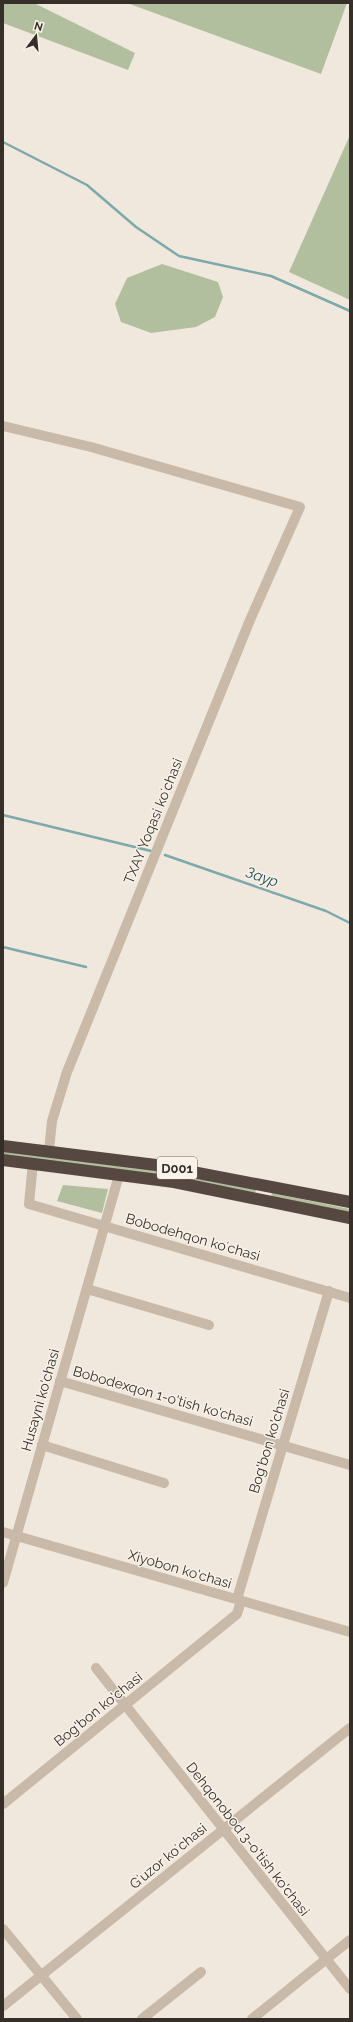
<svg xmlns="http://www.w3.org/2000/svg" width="353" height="2022" font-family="Raleway,sans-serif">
  <rect width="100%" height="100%" fill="#f1e8dd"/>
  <g fill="#b2bf9e">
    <path d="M 3,3 L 34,3 L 135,53 L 128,70 L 3,23 Z"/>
    <path d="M 127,3 L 347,3 L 321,74 Z"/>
    <path d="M 350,135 L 350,300 L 289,272 Z"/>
    <path d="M 162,264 L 218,282 L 223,297 L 215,317 L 196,327 L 151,333 L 121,322 L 115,304 L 127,278 Z"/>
    <path d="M 3,1151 L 147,1169 L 256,1190 L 255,1193 L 3,1157 Z"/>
    <path d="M 63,1185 L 108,1189 L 102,1213 L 57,1201 Z"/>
    <path d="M 272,1193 L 350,1209 L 350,1214 L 271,1198 Z"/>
  </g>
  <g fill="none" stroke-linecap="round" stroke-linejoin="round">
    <g stroke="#7da8ac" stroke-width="2.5">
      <path d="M 3,142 L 87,185 L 136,227 L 179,256 L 271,276 L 350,311"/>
      <path d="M 3,815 L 151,851"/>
      <path d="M 165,855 L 326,911 L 350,923"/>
      <path d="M 3,947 L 86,967"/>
    </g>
    <g stroke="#c8b9a9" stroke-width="10">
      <path d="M 3,426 L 91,447 L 300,507 L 250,620 L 67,1072 L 52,1121 L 49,1150"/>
      <path d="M 33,1163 L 29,1204 L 350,1298"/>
      <path d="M 87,1289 L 209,1325"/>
      <path d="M 60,1381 L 350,1465"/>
      <path d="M 42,1445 L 164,1483"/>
      <path d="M 3,1532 L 350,1632"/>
      <path d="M 3,1583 L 119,1175"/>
      <path d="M 237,1599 L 329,1291"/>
      <path d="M 96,1668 L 350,1989"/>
      <path d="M 3,1804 L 237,1614 L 241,1601"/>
      <path d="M 3,1929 L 77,2019"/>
      <path d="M 3,2006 L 350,1728"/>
      <path d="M 142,2019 L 201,1972"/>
      <path d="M 252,2019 L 350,1940"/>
    </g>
    <g stroke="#564840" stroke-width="12">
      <path d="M 3,1146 L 156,1165 L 350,1202"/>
      <path d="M 3,1160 L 174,1182 L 350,1218"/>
    </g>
  </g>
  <g text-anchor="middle" stroke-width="3" stroke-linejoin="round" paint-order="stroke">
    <rect fill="#f9f2e9" stroke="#706963" stroke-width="1" x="157" y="1157" width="40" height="22" rx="3"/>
    <g font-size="13" font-weight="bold" fill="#362e29">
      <text x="177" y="1173">D001</text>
    </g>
    <g font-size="14" fill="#362e29" stroke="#f9f2e9">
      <text transform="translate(153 821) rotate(-68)" y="5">TXAY Yoqasi koʻchasi</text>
      <text transform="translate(193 1237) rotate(16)" y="5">Bobodehqon koʻchasi</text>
      <text transform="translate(163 1396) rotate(16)" y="5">Bobodexqon 1-o'tish ko'chasi</text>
      <text transform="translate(40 1400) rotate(-74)" y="5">Husayni ko'chasi</text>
      <text transform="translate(269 1441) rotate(-73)" y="5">Bog'bon ko'chasi</text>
      <text transform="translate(180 1569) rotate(16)" y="5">Xiyobon ko'chasi</text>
      <text transform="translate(98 1709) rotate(-39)" y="5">Bog'bon ko'chasi</text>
      <text transform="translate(248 1839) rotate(52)" y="5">Dehqonobod 3-o'tish ko'chasi</text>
      <text transform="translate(168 1856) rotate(-39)" y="5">Gʻuzor koʻchasi</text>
    </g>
    <g font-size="15" font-style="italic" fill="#204f55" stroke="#f9f2e9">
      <text transform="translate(262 877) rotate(19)" y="5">Заур</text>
    </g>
  </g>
  <rect width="353" height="2022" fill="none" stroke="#362e29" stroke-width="8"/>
  <g transform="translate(36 36) rotate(16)" stroke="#f9f2e9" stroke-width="3" paint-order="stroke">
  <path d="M0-3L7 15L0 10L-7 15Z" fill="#362e29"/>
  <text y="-6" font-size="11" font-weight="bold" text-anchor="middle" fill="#362e29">N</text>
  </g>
</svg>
